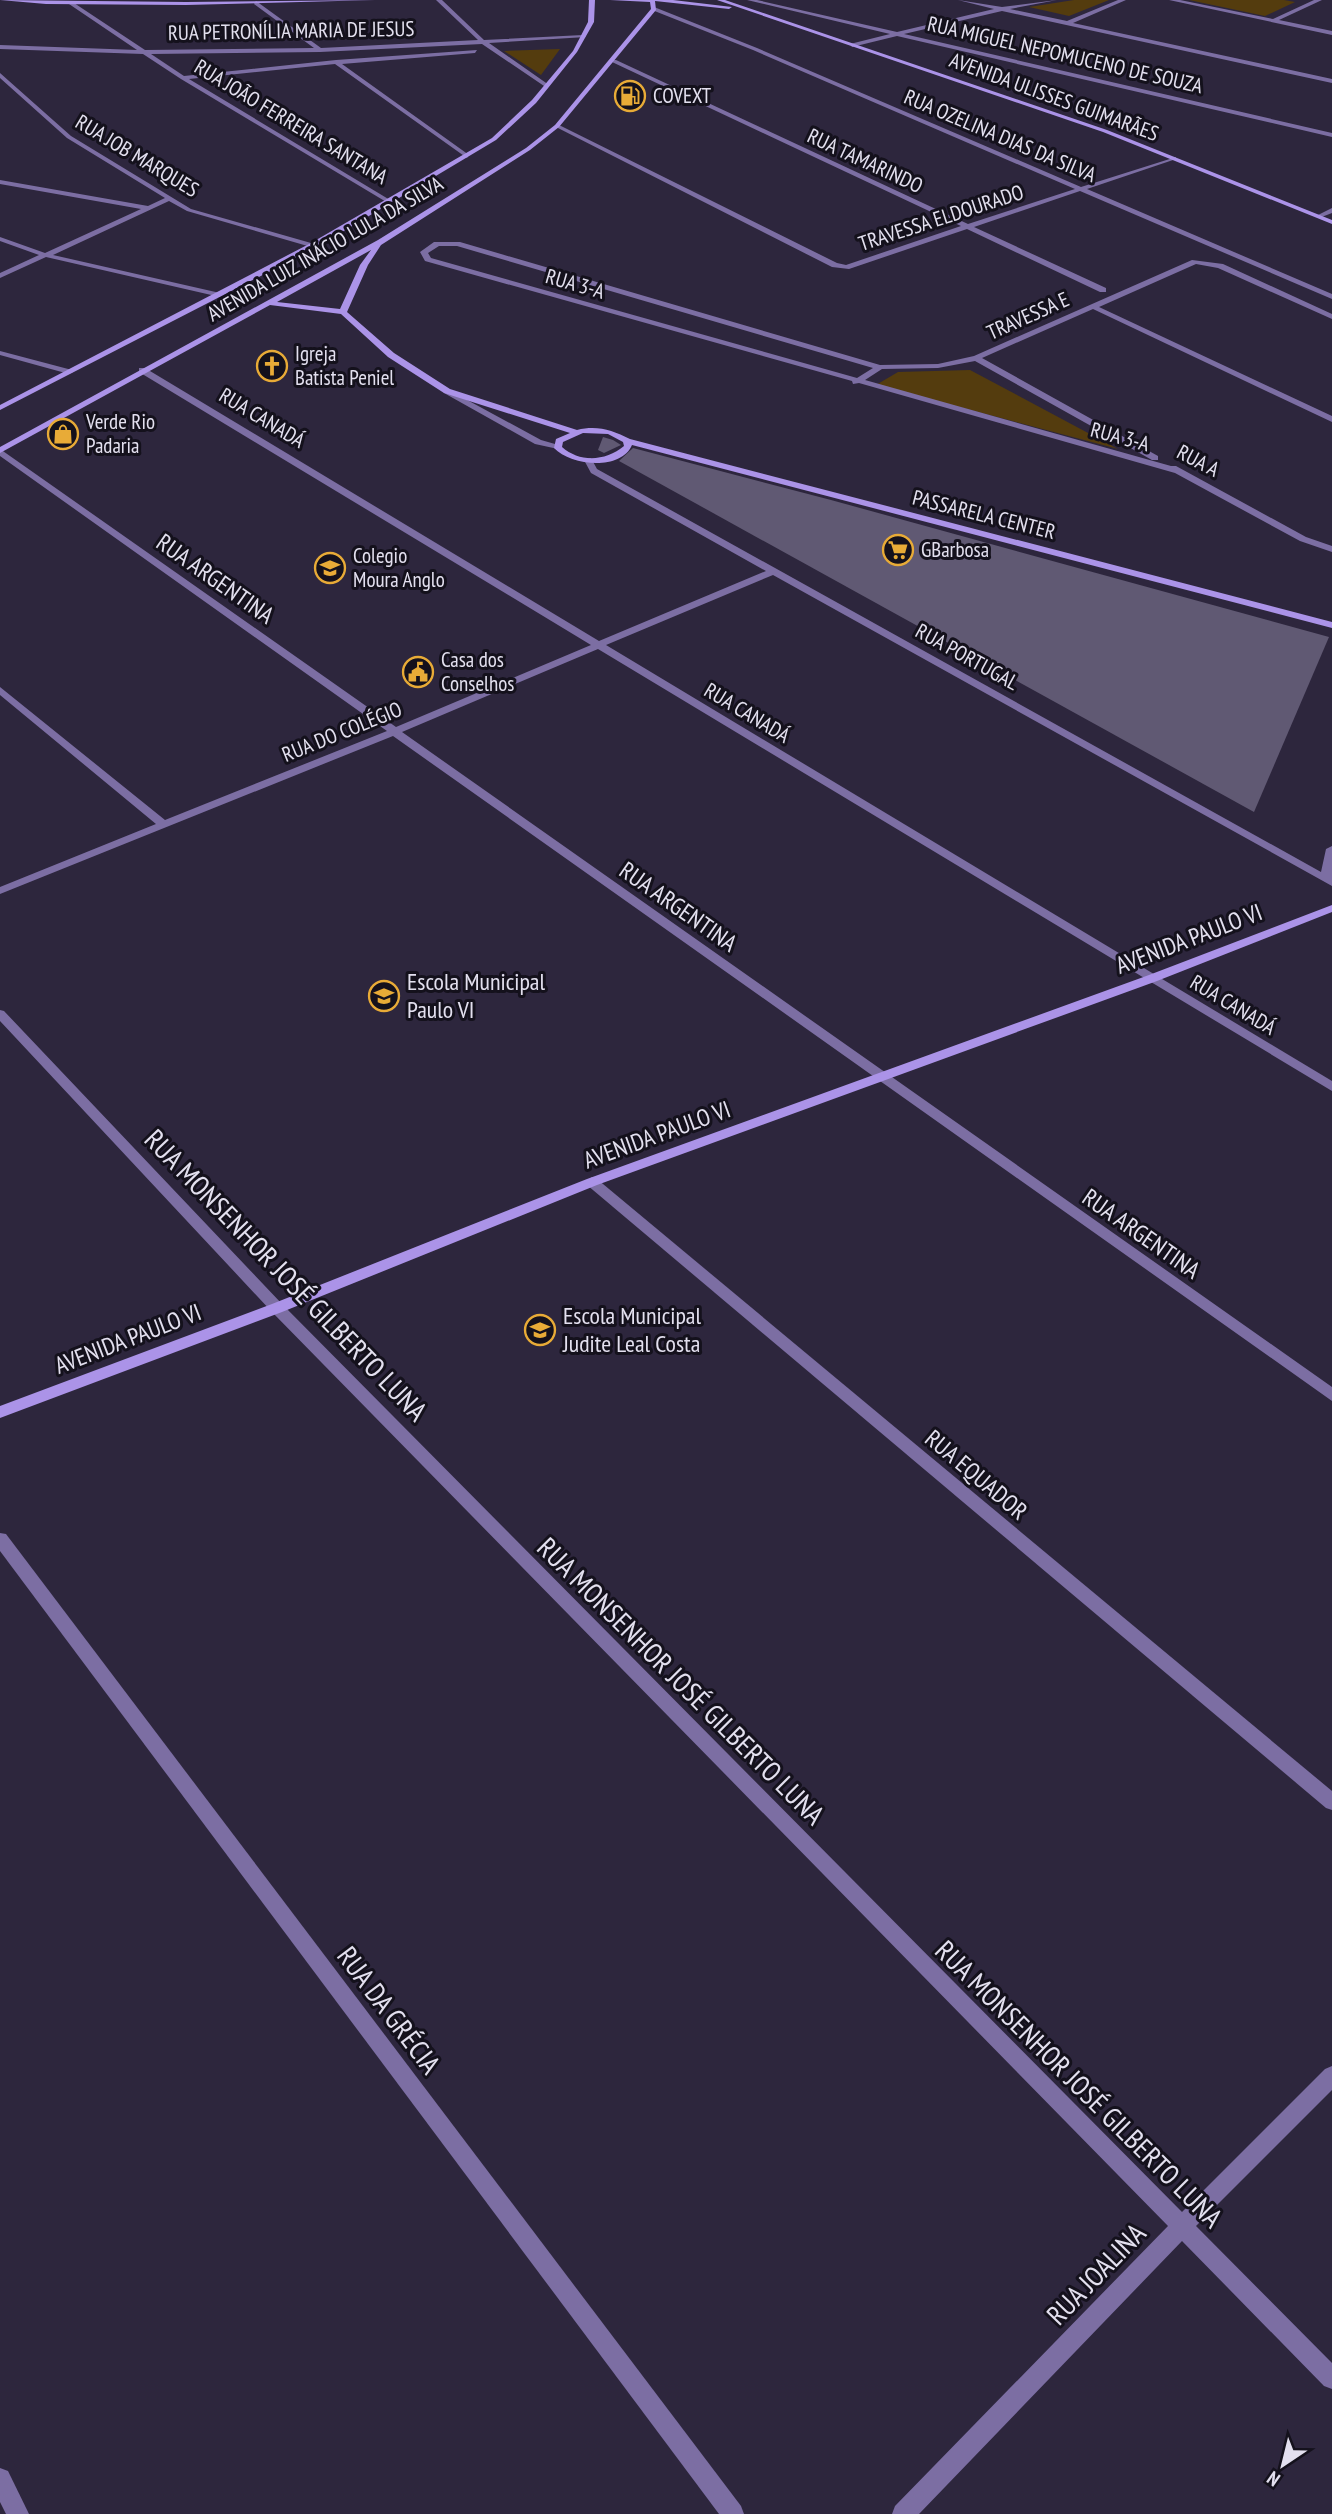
<svg xmlns="http://www.w3.org/2000/svg" width="1332" height="2514" font-family="'PT Sans Narrow',sans-serif">
  <rect width="100%" height="100%" fill="#2d263d"/>
  <g fill="#543c0e">
    <path d="M 1074,0 L 1109,0 L 1069,16 L 1029,7 Z"/>
    <path d="M 1189,0 L 1284,0 L 1295,2 L 1265,16 Z"/>
    <path d="M 560,49 L 541,75 L 504,51 Z"/>
    <path d="M 970,370 L 1118,449 L 876,385 L 898,372 Z"/>
  </g>
  <g fill="#605973">
    <path d="M 603,437 L 613,440 L 621,445 L 604,453 L 598,450 Z"/>
    <path d="M 633,448 L 831,500 L 1329,637 L 1254,812 L 619,461 Z"/>
  </g>
  <g fill="none" stroke-linecap="round" stroke-linejoin="round">
    <g fill="#7c6ea3" fill-rule="evenodd">
      <path d="M 436,0 L 442,0 L 484,40 L 583,35 L 586,37 L 489,43 L 549,85 L 547,88 L 482,44 L 320,52 L 151,54 L 184,76 L 336,60 L 477,50 L 475,53 L 342,64 L 469,155 L 467,158 L 335,64 L 189,79 L 390,200 L 388,203 L 181,79 L 143,54 L 0,49 L 0,45 L 137,50 L 69,4 L 71,1 L 145,50 L 314,48 L 254,4 L 256,1 L 321,48 L 478,40 Z"/>
      <path d="M 747,0 L 757,0 L 897,32 L 994,9 L 958,0 L 1002,7 L 1057,0 L 1010,9 L 1067,21 L 1118,0 L 1126,0 L 1073,23 L 1332,79 L 1332,83 L 1002,11 L 904,34 L 1332,133 L 1332,137 L 897,36 L 852,47 L 850,44 L 890,34 Z"/>
      <path d="M 1169,0 L 1180,0 L 1273,19 L 1314,0 L 1322,0 L 1279,20 L 1332,31 L 1332,35 Z"/>
      <path d="M 654,7 L 757,48 L 1081,187 L 1176,157 L 1176,159 L 1087,189 L 1332,294 L 1332,299 L 1080,191 L 974,227 L 1106,288 L 1106,292 L 1100,292 L 967,229 L 849,269 L 832,267 L 554,126 L 559,125 L 837,263 L 846,265 L 961,226 L 612,62 L 612,60 L 616,60 L 968,224 L 1075,189 L 753,50 L 652,10 Z"/>
      <path d="M 0,73 L 71,136 L 191,209 L 318,245 L 311,247 L 187,211 L 169,201 L 53,255 L 220,293 L 220,297 L 46,257 L 0,278 L 0,273 L 39,255 L 0,241 L 0,237 L 45,253 L 141,209 L 0,184 L 0,180 L 148,206 L 165,198 L 67,138 L 0,78 Z"/>
      <path d="M 1332,208 L 1332,213 L 1319,218 L 1316,216 Z"/>
      <path d="M 434,242 L 460,242 L 880,365 L 938,364 L 974,356 L 1192,260 L 1223,264 L 1332,314 L 1332,319 L 1218,268 L 1196,264 L 1099,307 L 1332,416 L 1332,422 L 1093,309 L 982,358 L 1158,456 L 1158,460 L 1152,460 L 975,361 L 938,368 L 882,369 L 865,380 L 1171,466 L 1176,466 L 1306,537 L 1332,546 L 1332,552 L 1300,541 L 1175,473 L 859,383 L 853,384 L 852,381 L 425,261 L 420,252 ZM 439,246 L 457,246 L 873,368 L 857,378 L 431,258 L 428,253 Z"/>
      <path d="M 0,351 L 72,370 L 73,372 L 69,374 L 0,355 Z"/>
      <path d="M 139,368 L 145,368 L 599,641 L 766,571 L 591,473 L 584,460 L 591,458 L 597,469 L 1321,872 L 1326,849 L 1332,846 L 1332,886 L 773,575 L 606,645 L 1332,1081 L 1332,1091 L 598,649 L 402,732 L 1332,1387 L 1332,1401 L 393,736 L 0,894 L 0,887 L 156,824 L 0,695 L 0,687 L 165,820 L 387,731 L 0,456 L 0,449 L 396,727 L 591,645 L 139,372 Z"/>
      <path d="M 447,389 L 541,440 L 562,446 L 558,449 L 535,444 L 444,393 L 443,391 Z"/>
      <path d="M 0,1010 L 4,1011 L 282,1304 L 1182,2212 L 1325,2069 L 1332,2066 L 1332,2090 L 1196,2226 L 1332,2363 L 1332,2389 L 1324,2386 L 1182,2241 L 919,2514 L 892,2514 L 895,2506 L 1168,2226 L 272,1312 L 0,1021 Z"/>
      <path d="M 592,1177 L 597,1179 L 1332,1791 L 1332,1810 L 1326,1808 L 587,1185 L 585,1182 Z"/>
      <path d="M 0,1533 L 6,1534 L 741,2506 L 744,2514 L 719,2514 L 0,1551 Z"/>
      <path d="M 0,2468 L 8,2471 L 29,2514 L 6,2514 L 0,2502 Z"/>
    </g>
    <g fill="#ab93e8" fill-rule="evenodd">
      <path d="M 0,0 L 186,2 L 375,0 L 186,5 L 46,4 Z"/>
      <path d="M 589,0 L 595,0 L 594,22 L 577,52 L 536,103 L 496,140 L 317,247 L 0,410 L 0,405 L 311,243 L 492,138 L 532,100 L 573,51 L 588,22 Z"/>
      <path d="M 610,0 L 673,0 L 732,7 L 729,9 L 655,1 L 656,10 L 559,127 L 530,150 L 381,245 L 368,265 L 347,312 L 394,353 L 450,389 L 577,430 C 597,425 612,430 630,439 L 1332,622 L 1332,628 L 632,445 C 621,471 571,466 554,448 L 556,439 L 570,433 L 444,393 L 388,357 L 341,314 L 270,305 L 0,453 L 0,447 L 378,240 L 526,148 L 555,125 L 651,9 L 650,2 ZM 371,250 L 360,265 L 340,309 L 277,302 ZM 583,433 L 608,434 L 623,442 L 624,446 C 606,461 580,463 562,447 L 563,442 Z"/>
      <path d="M 717,0 L 725,0 L 1107,130 L 1332,220 L 1332,224 L 1103,132 Z"/>
      <path d="M 1332,905 L 1332,912 L 1157,981 L 597,1185 L 282,1312 L 0,1418 L 0,1406 L 272,1304 L 587,1179 L 1149,975 Z"/>
    </g>
  </g>
  <defs>
    <g id="fuel-ring" transform="scale(1.575)"><circle r="9.5" fill="#14111c" stroke="#e8ab37" stroke-width="1.5"/><path d="M-5.5-6h7V0h2V4h1.3V-2.5L3-4.5l.8-.8L6-3V5H2.5V1h-1V6h-7ZM-4.2-4.7v3.2H.2V-4.7Z" fill="#e8ab37"/></g>
    <g id="church-ring" transform="scale(1.575)"><circle r="9.5" fill="#14111c" stroke="#e8ab37" stroke-width="1.5"/><path d="M-1.2-6h2.4v3.5h3.3v2.4h-3.3V6h-2.4V-.1h-3.3v-2.4h3.3Z" fill="#e8ab37"/></g>
    <g id="shop-ring" transform="scale(1.575)"><circle r="9.5" fill="#14111c" stroke="#e8ab37" stroke-width="1.5"/><path d="M-5-2.5h2.3a2.7 3.5 0 0 1 5.4 0H5L5.5 6h-11ZM-1.5-2.5h3a1.5 2.3 0 0 0-3 0Z" fill="#e8ab37"/></g>
    <g id="supermarket-ring" transform="scale(1.575)"><circle r="9.5" fill="#14111c" stroke="#e8ab37" stroke-width="1.5"/><path d="M-6-5.5h2.5l.6 2H6L4.5 2H-2.5L-4.4-4H-6ZM-1.5 3.2a1.3 1.3 0 1 0 .1 0ZM3 3.2a1.3 1.3 0 1 0 .1 0Z" fill="#e8ab37"/></g>
    <g id="school-ring" transform="scale(1.575)"><circle r="9.5" fill="#14111c" stroke="#e8ab37" stroke-width="1.5"/><path d="M0-5L7-2L0 1L-7-2ZM-4 1L0 2.5L4 1V4Q0 6-4 4Z" fill="#e8ab37"/></g>
    <g id="civic-ring" transform="scale(1.575)"><circle r="9.5" fill="#14111c" stroke="#e8ab37" stroke-width="1.5"/><path d="M-.6-6.5H3V-4.5H.6V-3L4-1V1h2V6H-6V1h2V-1L-.6-3ZM-1.2 2.5V6h2.4V2.5Z" fill="#e8ab37"/></g>
  </defs>
  <g fill-rule="evenodd">
    <use href="#fuel-ring" x="630" y="96"/>
    <use href="#church-ring" x="272" y="366"/>
    <use href="#shop-ring" x="63" y="434"/>
    <use href="#supermarket-ring" x="898" y="550"/>
    <use href="#school-ring" x="330" y="568"/>
    <use href="#civic-ring" x="418" y="672"/>
    <use href="#school-ring" x="384" y="996"/>
    <use href="#school-ring" x="540" y="1330"/>
  </g>
  <g text-anchor="middle" stroke-width="6" stroke-linejoin="round" paint-order="stroke">
    <g font-size="21" fill="#e3e0ef" stroke="#14111c">
      <text transform="translate(291 31) rotate(-1)" y="7">RUA PETRONÍLIA MARIA DE JESUS</text>
      <text transform="translate(1065 55) rotate(13)" y="7">RUA MIGUEL NEPOMUCENO DE SOUZA</text>
      <text transform="translate(1054 97) rotate(20)" y="7">AVENIDA ULISSES GUIMARÃES</text>
      <text transform="translate(291 122) rotate(31)" y="7">RUA JOÃO FERREIRA SANTANA</text>
      <text transform="translate(1000 136) rotate(23)" y="7">RUA OZELINA DIAS DA SILVA</text>
      <text transform="translate(137 156) rotate(31)" y="7">RUA JOB MARQUES</text>
      <text transform="translate(865 161) rotate(25)" y="7">RUA TAMARINDO</text>
      <text transform="translate(941 218) rotate(-18)" y="7">TRAVESSA ELDOURADO</text>
      <text transform="translate(325 249) rotate(-30)" y="7">AVENIDA LUIZ INÁCIO LULA DA SILVA</text>
      <text transform="translate(575 284) rotate(16)" y="7">RUA 3-A</text>
      <text transform="translate(1028 316) rotate(-24)" y="7">TRAVESSA E</text>
      <text transform="translate(262 418) rotate(31)" y="7">RUA CANADÁ</text>
      <text transform="translate(1120 437) rotate(15)" y="7">RUA 3-A</text>
      <text transform="translate(1198 461) rotate(28)" y="7">RUA A</text>
      <text transform="translate(984 515) rotate(14)" y="7">PASSARELA CENTER</text>
      <text transform="translate(967 657) rotate(29)" y="7">RUA PORTUGAL</text>
      <text transform="translate(747 713) rotate(31)" y="7">RUA CANADÁ</text>
      <text transform="translate(342 732) rotate(-22)" y="7">RUA DO COLÉGIO</text>
      <text transform="translate(1233 1005) rotate(31)" y="7">RUA CANADÁ</text>
    </g>
    <g font-size="21" fill="#e3e0ef" stroke="#14111c" text-anchor="start">
      <text x="653" y="103">COVEXT</text>
      <text x="295" y="361">Igreja<tspan x="295" dy="24">Batista Peniel</tspan></text>
      <text x="86" y="429">Verde Rio<tspan x="86" dy="24">Padaria</tspan></text>
      <text x="921" y="557">GBarbosa</text>
      <text x="353" y="563">Colegio<tspan x="353" dy="24">Moura Anglo</tspan></text>
      <text x="441" y="667">Casa dos<tspan x="441" dy="24">Conselhos</tspan></text>
    </g>
    <g font-size="24" fill="#e3e0ef" stroke="#14111c">
      <text transform="translate(215 579) rotate(35)" y="8">RUA ARGENTINA</text>
      <text transform="translate(678 907) rotate(35)" y="8">RUA ARGENTINA</text>
      <text transform="translate(1189 939) rotate(-21)" y="8">AVENIDA PAULO VI</text>
      <text transform="translate(657 1135) rotate(-20)" y="8">AVENIDA PAULO VI</text>
      <text transform="translate(1141 1234) rotate(35)" y="8">RUA ARGENTINA</text>
      <text transform="translate(128 1339) rotate(-21)" y="8">AVENIDA PAULO VI</text>
      <text transform="translate(976 1475) rotate(40)" y="8">RUA EQUADOR</text>
    </g>
    <g font-size="24" fill="#e3e0ef" stroke="#14111c" text-anchor="start">
      <text x="407" y="990">Escola Municipal<tspan x="407" dy="28">Paulo VI</tspan></text>
      <text x="563" y="1324">Escola Municipal<tspan x="563" dy="28">Judite Leal Costa</tspan></text>
    </g>
    <g font-size="28" fill="#e3e0ef" stroke="#14111c">
      <text transform="translate(286 1275) rotate(46)" y="10">RUA MONSENHOR JOSÉ GILBERTO LUNA</text>
      <text transform="translate(681 1681) rotate(45)" y="10">RUA MONSENHOR JOSÉ GILBERTO LUNA</text>
      <text transform="translate(389 2010) rotate(53)" y="10">RUA DA GRÉCIA</text>
      <text transform="translate(1079 2084) rotate(45)" y="10">RUA MONSENHOR JOSÉ GILBERTO LUNA</text>
      <text transform="translate(1096 2274) rotate(-46)" y="10">RUA JOALINA</text>
    </g>
  </g>
  <g transform="translate(1283 2465) rotate(215)" stroke="#14111c" stroke-width="5" paint-order="stroke">
  <path d="M0-5L12 26L0 18L-12 26Z" fill="#e3e0ef"/>
  <text y="-10" font-size="19" font-weight="bold" text-anchor="middle" fill="#e3e0ef">N</text>
  </g>
</svg>
